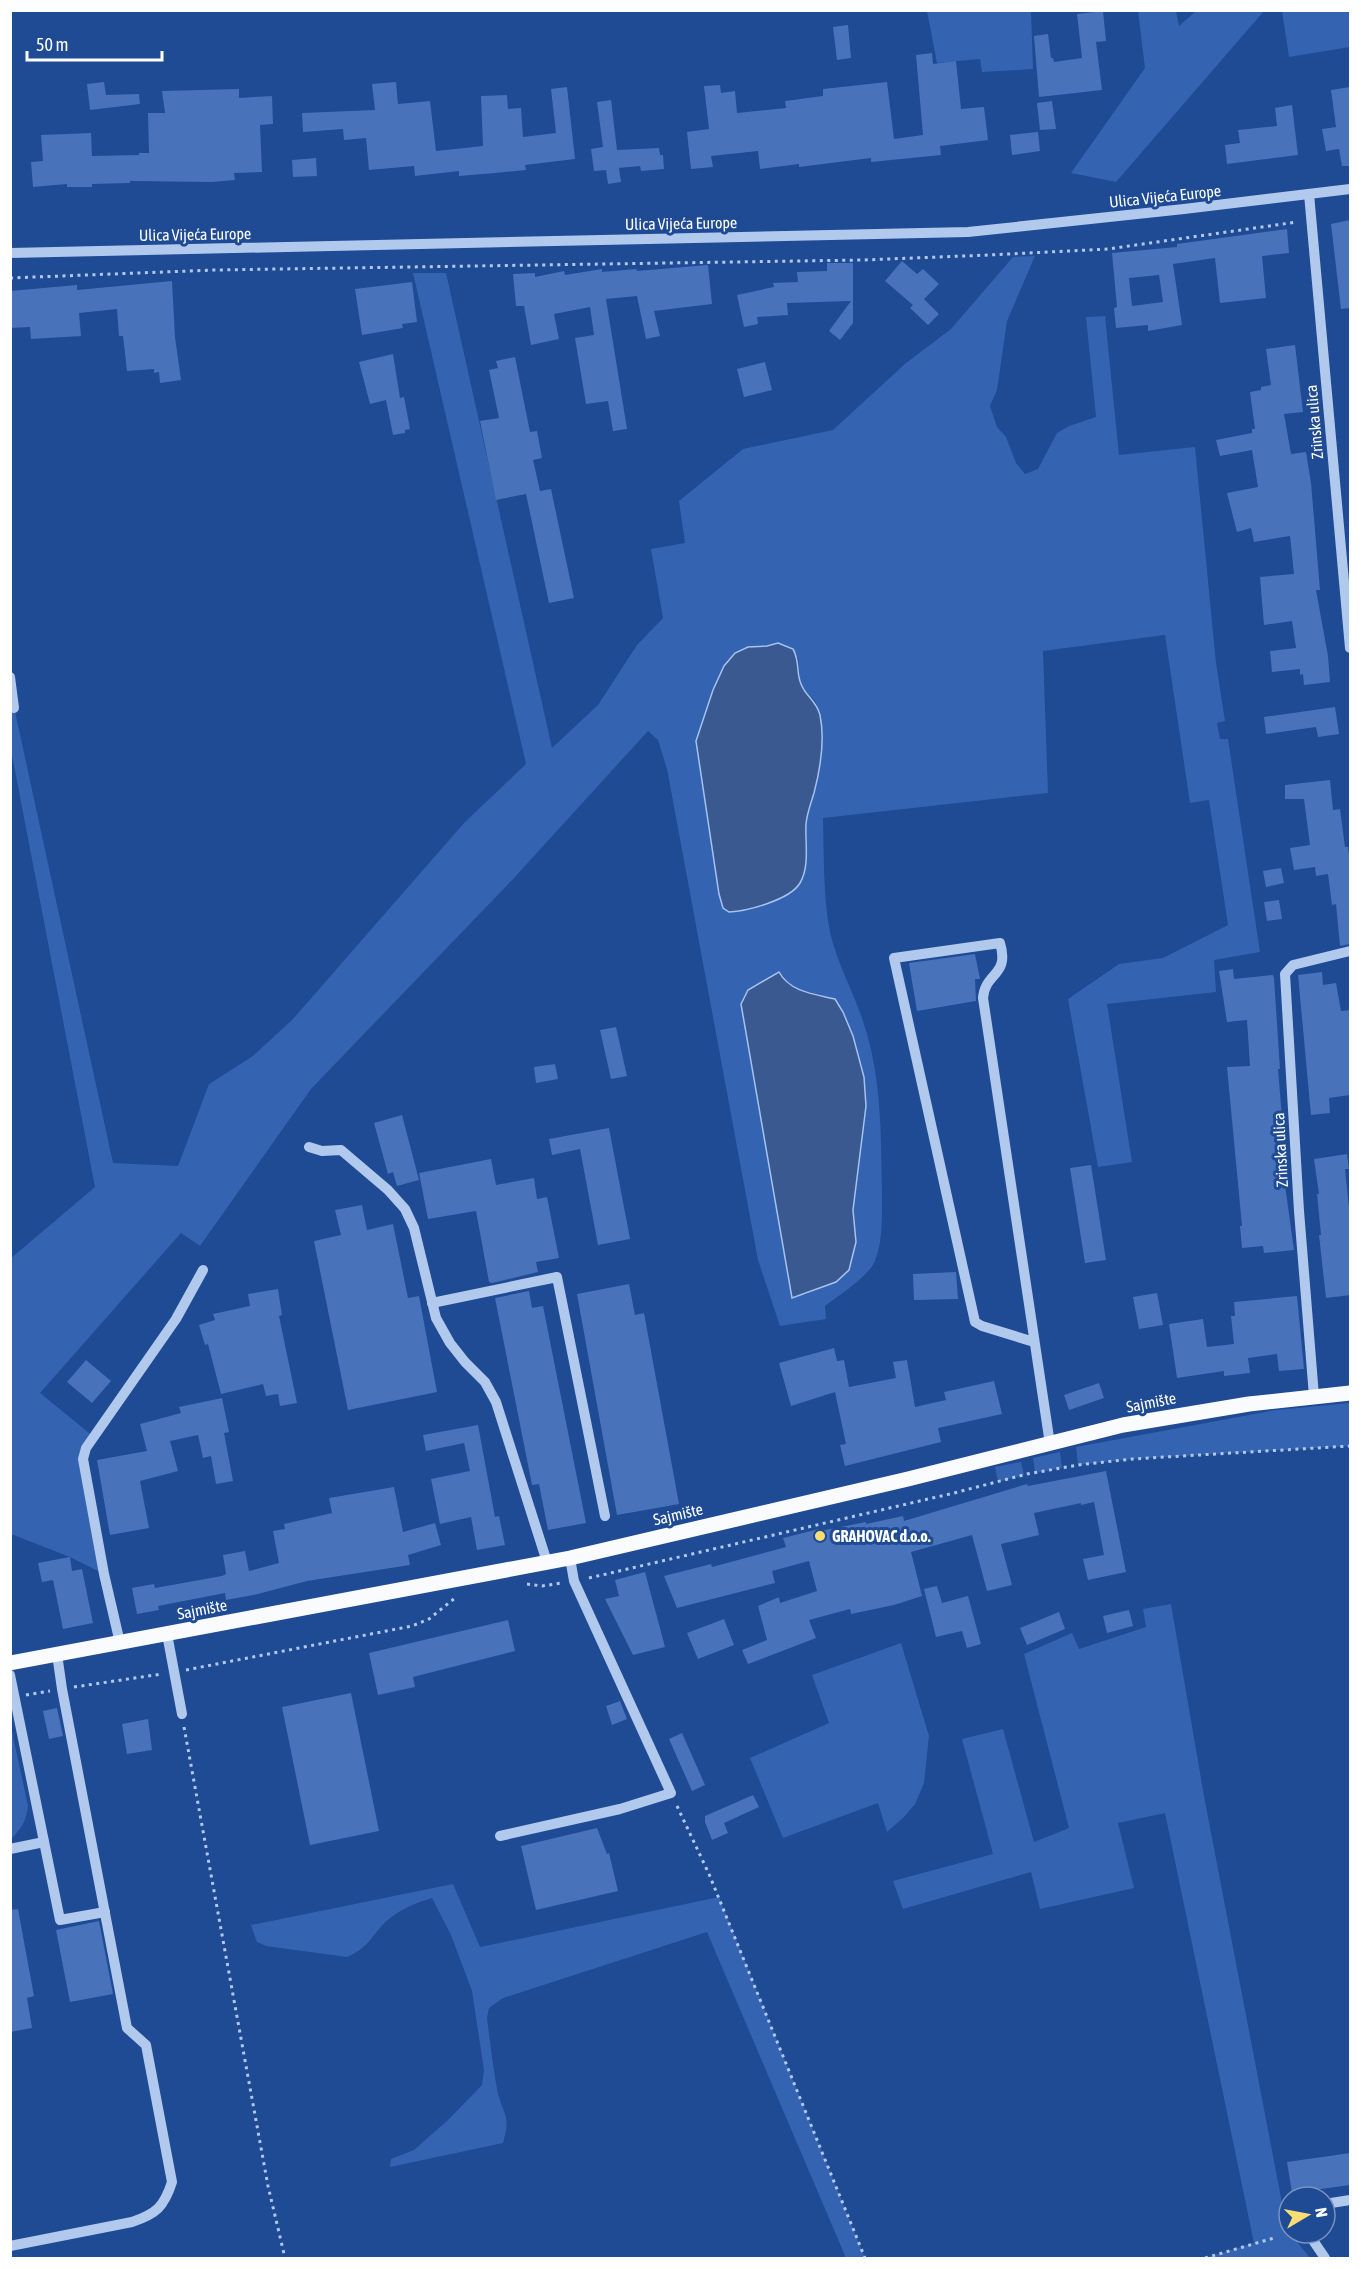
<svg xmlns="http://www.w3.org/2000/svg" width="1361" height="2269" font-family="'Asap Condensed',sans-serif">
  <rect width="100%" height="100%" fill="#1f4a94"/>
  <g fill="#3463b1" fill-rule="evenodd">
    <path d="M 927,11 L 1031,11 L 1033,69 L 982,72 L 980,59 L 937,63 Z"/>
    <path d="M 1138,11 L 1176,11 L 1179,26 L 1196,11 L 1264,11 L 1116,182 L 1071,173 L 1145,68 Z"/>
    <path d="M 1282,11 L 1349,11 L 1350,47 L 1289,57 Z"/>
    <path d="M 1035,256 L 1007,321 L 997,390 L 990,406 L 997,427 L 1006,437 L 1016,463 L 1025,474 L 1038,469 L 1057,433 L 1069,426 L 1096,417 L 1086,317 L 1105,316 L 1119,455 L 1195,447 L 1216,663 L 1225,721 L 1217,723 L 1220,739 L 1228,739 L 1260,952 L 1214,960 L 1216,992 L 1107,1004 L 1132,1162 L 1098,1167 L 1068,999 L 1119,964 L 1163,958 L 1228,925 L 1209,800 L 1190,803 L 1165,635 L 1043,651 L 1048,793 L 823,818 C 824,854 823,896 830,932 C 837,963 853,991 863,1021 C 882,1077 881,1136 882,1193 C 882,1214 883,1241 875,1261 C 868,1277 839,1295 825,1306 L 826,1319 L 780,1326 L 758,1260 L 667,769 L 658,740 L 648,731 L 514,878 L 311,1089 L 200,1246 L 181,1233 L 40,1393 L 94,1437 L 86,1448 L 104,1574 L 70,1557 L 11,1534 L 10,1259 L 95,1187 L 11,750 L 11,693 L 113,1163 L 178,1166 L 209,1084 L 253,1056 L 293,1019 L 464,823 L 526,764 L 413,273 L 446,273 L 552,748 L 598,705 L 637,645 L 663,618 L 651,549 L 685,543 L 679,501 L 743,449 L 833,430 L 906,363 L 951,329 L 1013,257 ZM 778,643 L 798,658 L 800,682 L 804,690 L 815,701 L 820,716 L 821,746 L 817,782 L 806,823 L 807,855 L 801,882 L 723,908 L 719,894 L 696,741 L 713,690 L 724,666 L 748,647 L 767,646 ZM 783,979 L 794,988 L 835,999 L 843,1012 L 853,1036 L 864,1077 L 866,1106 L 853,1210 L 856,1242 L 836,1282 L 804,1295 L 748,990 L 761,983 Z"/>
    <path d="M 1350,1403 L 1350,1446 L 1132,1459 L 1078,1465 L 1076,1447 L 1276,1410 Z"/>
    <path d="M 1060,1452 L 1062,1468 L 1035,1473 L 1033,1458 Z"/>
    <path d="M 1021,1462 L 1024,1475 L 998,1482 L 995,1467 Z"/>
    <path d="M 1171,1604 L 1204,1796 L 1287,2229 L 1310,2258 L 1205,2258 L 1254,2243 L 1165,1813 L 1118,1823 L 1134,1888 L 1040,1909 L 1031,1872 L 903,1909 L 893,1881 L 993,1854 L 962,1739 L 1003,1729 L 1034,1842 L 1069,1828 L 1024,1654 L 1072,1633 L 1079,1649 L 1146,1627 L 1143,1609 Z"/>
    <path d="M 901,1643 L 929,1736 L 924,1783 L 915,1804 L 904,1817 L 887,1832 L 878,1803 L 783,1838 L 750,1758 L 829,1723 L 812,1675 Z"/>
    <path d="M 10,1722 L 28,1806 C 26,1821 22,1828 11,1839 Z"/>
    <path d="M 453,1884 L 480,1947 L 719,1897 L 865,2258 L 846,2258 L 707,1932 L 503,1998 L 489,2008 L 487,2018 C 490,2042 493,2066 497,2089 C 502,2115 512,2113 503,2143 L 390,2167 L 391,2159 L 414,2150 L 448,2120 L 482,2085 L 484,2070 L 472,1991 L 451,1935 L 432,1898 C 418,1902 401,1909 389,1919 C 372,1933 371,1947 347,1957 L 266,1946 L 257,1942 L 251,1925 Z"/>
  </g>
  <g fill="#3a5990" stroke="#a5c3f0" stroke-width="1.5">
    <path d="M 778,643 L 793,649 C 800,661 796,673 801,684 C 806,697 816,700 820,715 C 825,739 820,770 814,793 C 811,803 807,813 806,824 C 805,843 810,866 800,883 C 790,900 747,911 729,912 L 723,908 L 719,894 L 696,741 L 713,690 L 724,666 L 735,653 L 748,647 L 767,646 Z"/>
    <path d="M 779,972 C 790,992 814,994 835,999 L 843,1012 L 853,1036 L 864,1077 L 866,1106 L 853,1210 L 856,1242 L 849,1270 L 836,1282 L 792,1298 L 741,1004 L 748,990 Z"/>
  </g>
  <g fill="#4873ba" fill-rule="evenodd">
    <path d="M 1103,11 L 1106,41 L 1096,42 L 1102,90 L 1039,97 L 1034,36 L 1048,34 L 1051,58 L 1053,58 L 1054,62 L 1082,58 L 1077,14 Z"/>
    <path d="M 848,25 L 851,58 L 837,60 L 833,27 Z"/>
    <path d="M 932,53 L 933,64 L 956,61 L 961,109 L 984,107 L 988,140 L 940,146 L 941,155 L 871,162 L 871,158 L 799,167 L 799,164 L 760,169 L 758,151 L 711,156 L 713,167 L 691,169 L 687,132 L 709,129 L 704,86 L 720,85 L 721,93 L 735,91 L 737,113 L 786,108 L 785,101 L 823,96 L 823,89 L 887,82 L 894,139 L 923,135 L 916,55 Z"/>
    <path d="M 104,82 L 106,95 L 139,94 L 140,104 L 90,110 L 87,84 Z"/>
    <path d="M 396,82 L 398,104 L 430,101 L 436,151 L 483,146 L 481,96 L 507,95 L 508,109 L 521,108 L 523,137 L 556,133 L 551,89 L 567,87 L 575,159 L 525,165 L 526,170 L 495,173 L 459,176 L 459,171 L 415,176 L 414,166 L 369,170 L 366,138 L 344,140 L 343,129 L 303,132 L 302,113 L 375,110 L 372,84 Z"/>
    <path d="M 1350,87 L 1350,166 L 1342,166 L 1339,149 L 1326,151 L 1322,129 L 1336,127 L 1331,90 Z"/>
    <path d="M 239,89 L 239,98 L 272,96 L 273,124 L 260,125 L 262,172 L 234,173 L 235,180 L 212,182 L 130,181 L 130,183 L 92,184 L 92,187 L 67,187 L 67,184 L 33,187 L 31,162 L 43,161 L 41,135 L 91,133 L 92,156 L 139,155 L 139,153 L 149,153 L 148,113 L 165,113 L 162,91 Z"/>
    <path d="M 611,100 L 617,150 L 659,148 L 660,155 L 663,155 L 664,169 L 641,171 L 640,166 L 619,168 L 621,182 L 608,184 L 606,170 L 594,171 L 591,149 L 603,147 L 597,102 Z"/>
    <path d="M 1052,101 L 1056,129 L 1040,130 L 1037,103 Z"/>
    <path d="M 1292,105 L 1298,155 L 1227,164 L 1225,145 L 1240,143 L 1238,130 L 1277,126 L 1275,108 Z"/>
    <path d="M 1038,132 L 1040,151 L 1012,155 L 1010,135 Z"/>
    <path d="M 316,158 L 317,176 L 293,177 L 292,160 Z"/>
    <path d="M 1350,220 L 1350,308 L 1341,309 L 1331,224 Z"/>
    <path d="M 1287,229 L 1289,253 L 1262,256 L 1266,298 L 1220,303 L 1215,258 L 1173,264 L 1182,325 L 1148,331 L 1148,325 L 1116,328 L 1114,308 L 1117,307 L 1112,253 L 1177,247 L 1177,244 ZM 1159,275 L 1163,302 L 1132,306 L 1129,278 Z"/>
    <path d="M 902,261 L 917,274 L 923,269 L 939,284 L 924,299 L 939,314 L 928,325 L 910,308 L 913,305 L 885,281 Z"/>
    <path d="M 827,263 L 853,263 L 853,323 L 840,340 L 829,331 L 851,301 L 787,303 L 788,315 L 757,317 L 758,324 L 744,327 L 737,295 L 774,287 L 773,283 L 798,282 L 797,272 L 827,271 Z"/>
    <path d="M 708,265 L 712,304 L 654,311 L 660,336 L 646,339 L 637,296 L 606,299 L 627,429 L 613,431 L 608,401 L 586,404 L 575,338 L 594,335 L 590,307 L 554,314 L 559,339 L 531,345 L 524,306 L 516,306 L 513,274 L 535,273 L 535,277 L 564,271 L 565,275 L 602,269 L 602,272 L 636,269 L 637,271 Z"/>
    <path d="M 172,281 L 175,337 L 181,380 L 160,383 L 159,372 L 154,373 L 154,369 L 127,371 L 123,336 L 119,336 L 117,309 L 79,313 L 81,336 L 31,339 L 30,327 L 10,328 L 10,291 L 77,285 L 77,290 Z"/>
    <path d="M 412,282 L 417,322 L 402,324 L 403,328 L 362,335 L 355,289 Z"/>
    <path d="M 1295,345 L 1303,412 L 1284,414 L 1291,454 L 1306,452 L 1311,483 L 1320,590 L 1316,590 L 1328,656 L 1330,682 L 1304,685 L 1303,674 L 1300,675 L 1300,669 L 1272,672 L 1270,651 L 1296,648 L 1292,621 L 1264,625 L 1260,577 L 1294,574 L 1290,536 L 1254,542 L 1251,528 L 1237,532 L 1227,493 L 1258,487 L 1252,450 L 1220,456 L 1216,440 L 1252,433 L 1252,429 L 1255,429 L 1250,392 L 1261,390 L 1261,387 L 1271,385 L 1266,349 Z"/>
    <path d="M 393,354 L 400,398 L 404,397 L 410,429 L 405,430 L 405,433 L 393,435 L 386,400 L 370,404 L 359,362 Z"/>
    <path d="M 515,357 L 530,432 L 537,431 L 542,458 L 533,460 L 540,491 L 551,489 L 574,598 L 549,603 L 526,494 L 496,500 L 480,421 L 499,418 L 489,370 L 498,368 L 496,361 Z"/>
    <path d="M 765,362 L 772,390 L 744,397 L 737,369 Z"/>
    <path d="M 1335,707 L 1339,734 L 1318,737 L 1316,727 L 1266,734 L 1264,717 Z"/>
    <path d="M 1330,780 L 1333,810 L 1340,809 L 1345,847 L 1348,847 L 1350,861 L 1350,944 L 1340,946 L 1336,904 L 1332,905 L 1328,874 L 1316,876 L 1315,867 L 1294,870 L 1290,848 L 1310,845 L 1304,799 L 1285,799 L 1285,785 Z"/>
    <path d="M 1281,868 L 1284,883 L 1266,887 L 1263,871 Z"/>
    <path d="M 1279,900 L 1282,919 L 1267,921 L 1264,902 Z"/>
    <path d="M 975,954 L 980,979 L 975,979 L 976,1001 L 917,1011 L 909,963 Z"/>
    <path d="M 1233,969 L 1234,979 L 1273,975 L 1274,978 L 1280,1069 L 1278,1069 L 1287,1178 L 1284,1178 L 1294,1250 L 1264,1253 L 1263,1246 L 1242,1248 L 1240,1226 L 1242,1226 L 1227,1067 L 1250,1066 L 1247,1020 L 1227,1022 L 1219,971 Z"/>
    <path d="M 1322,972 L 1323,985 L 1336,983 L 1341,1011 L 1350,1010 L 1350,1095 L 1329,1098 L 1330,1113 L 1311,1115 L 1298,975 Z"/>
    <path d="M 616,1027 L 627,1076 L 611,1079 L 600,1030 Z"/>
    <path d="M 555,1064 L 558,1079 L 536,1083 L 534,1067 Z"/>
    <path d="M 402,1115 L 419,1180 L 397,1186 L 393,1172 L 388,1174 L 374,1123 Z"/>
    <path d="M 609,1128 L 630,1239 L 598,1245 L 580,1149 L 552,1155 L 549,1139 Z"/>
    <path d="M 1347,1154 L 1349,1169 L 1345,1169 L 1350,1218 L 1350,1295 L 1326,1298 L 1319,1235 L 1321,1235 L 1317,1194 L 1319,1194 L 1314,1159 Z"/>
    <path d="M 491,1159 L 496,1185 L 534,1178 L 537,1199 L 547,1197 L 559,1258 L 536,1262 L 538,1272 L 492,1283 L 489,1282 L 476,1211 L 428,1219 L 419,1173 Z"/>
    <path d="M 1091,1165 L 1106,1260 L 1085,1263 L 1070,1168 Z"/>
    <path d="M 362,1205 L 367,1230 L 393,1224 L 408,1298 L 419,1296 L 437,1392 L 348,1410 L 314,1241 L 341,1235 L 335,1210 Z"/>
    <path d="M 956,1272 L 958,1299 L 914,1300 L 913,1274 Z"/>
    <path d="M 629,1284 L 635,1315 L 644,1313 L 679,1504 L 617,1515 L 577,1294 Z"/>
    <path d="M 278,1289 L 282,1315 L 279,1316 L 297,1403 L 280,1406 L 278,1394 L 266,1396 L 263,1384 L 221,1394 L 208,1344 L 205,1345 L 199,1325 L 215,1320 L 213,1314 L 250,1306 L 248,1294 Z"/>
    <path d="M 529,1291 L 532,1308 L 543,1306 L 586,1523 L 548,1530 L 539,1484 L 532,1485 L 495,1298 Z"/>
    <path d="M 1157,1293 L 1163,1325 L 1139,1329 L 1133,1297 Z"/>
    <path d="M 1297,1296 L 1304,1369 L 1279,1371 L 1277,1354 L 1248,1358 L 1250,1373 L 1224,1376 L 1224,1371 L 1177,1378 L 1169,1324 L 1203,1319 L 1207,1347 L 1234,1344 L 1231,1316 L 1235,1316 L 1234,1302 Z"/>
    <path d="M 834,1348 L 837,1361 L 844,1360 L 849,1387 L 896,1378 L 893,1362 L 907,1360 L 915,1407 L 946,1400 L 944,1392 L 994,1381 L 1002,1414 L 938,1428 L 941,1442 L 845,1466 L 840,1445 L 846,1444 L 835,1392 L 791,1406 L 779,1363 Z"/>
    <path d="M 86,1360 L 111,1381 L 92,1403 L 67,1382 Z"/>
    <path d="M 1099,1383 L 1104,1398 L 1069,1410 L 1064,1395 Z"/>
    <path d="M 222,1398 L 229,1432 L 224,1433 L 233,1481 L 216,1484 L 211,1456 L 203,1458 L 198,1435 L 170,1441 L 178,1471 L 140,1481 L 149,1528 L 110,1535 L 97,1460 L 147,1451 L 140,1424 L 181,1413 L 179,1407 Z"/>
    <path d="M 478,1425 L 495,1517 L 499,1516 L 505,1545 L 477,1550 L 471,1517 L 440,1524 L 431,1479 L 470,1471 L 464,1443 L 426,1451 L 423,1435 Z"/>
    <path d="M 1106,1471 L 1126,1572 L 1088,1580 L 1083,1559 L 1104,1555 L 1094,1502 L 1081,1505 L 1081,1503 L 1034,1513 L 1039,1535 L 1001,1544 L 1012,1585 L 987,1591 L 972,1535 L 911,1552 L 922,1596 L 894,1605 L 851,1614 L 850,1609 L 809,1620 L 816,1638 L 748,1664 L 742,1650 L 767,1640 L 758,1606 L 779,1597 L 780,1603 L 817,1591 L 809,1561 L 772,1571 L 775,1583 L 677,1608 L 664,1576 L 711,1564 L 712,1567 L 786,1547 L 783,1538 L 819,1529 L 820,1531 L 866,1522 L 866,1524 L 903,1516 L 904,1521 L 1027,1484 L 1028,1486 Z"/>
    <path d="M 394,1487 L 403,1532 L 435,1523 L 441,1545 L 408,1555 L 410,1565 L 307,1581 L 258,1594 L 226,1600 L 225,1593 L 158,1606 L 159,1610 L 137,1614 L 132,1588 L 154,1584 L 155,1588 L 222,1576 L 226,1574 L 223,1555 L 245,1551 L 249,1571 L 279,1563 L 273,1531 L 285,1529 L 284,1524 L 332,1513 L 329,1498 Z"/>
    <path d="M 70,1557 L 72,1571 L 82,1569 L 93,1623 L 63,1629 L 53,1580 L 42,1582 L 38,1563 Z"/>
    <path d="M 645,1572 L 665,1647 L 633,1655 L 605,1599 L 619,1596 L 615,1580 Z"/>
    <path d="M 937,1586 L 942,1603 L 968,1596 L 981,1644 L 967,1648 L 962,1631 L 936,1637 L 924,1589 Z"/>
    <path d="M 1129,1610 L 1133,1626 L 1107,1633 L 1103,1616 Z"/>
    <path d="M 1059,1612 L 1065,1629 L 1027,1645 L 1020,1628 Z"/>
    <path d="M 724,1619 L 734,1645 L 698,1659 L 687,1633 Z"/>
    <path d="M 508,1620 L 515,1651 L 413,1677 L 415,1687 L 378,1695 L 369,1653 Z"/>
    <path d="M 351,1693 L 379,1831 L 310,1845 L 282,1707 Z"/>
    <path d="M 620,1701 L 627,1719 L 612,1725 L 606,1706 Z"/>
    <path d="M 57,1708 L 63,1736 L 49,1739 L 43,1711 Z"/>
    <path d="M 148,1719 L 152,1750 L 127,1754 L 122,1724 Z"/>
    <path d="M 682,1733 L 705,1785 L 692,1791 L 669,1739 Z"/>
    <path d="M 753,1795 L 759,1807 L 724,1823 L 728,1833 L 712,1840 L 705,1822 L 705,1816 Z"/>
    <path d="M 597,1828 L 607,1854 L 609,1853 L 618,1891 L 536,1910 L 521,1846 Z"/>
    <path d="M 18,1909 L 34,1996 L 27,1998 L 32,2028 L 10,2032 L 10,1910 Z"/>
    <path d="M 99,1921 L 113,1994 L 70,2002 L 56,1930 Z"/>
    <path d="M 1350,2153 L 1350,2185 L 1292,2193 L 1287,2162 Z"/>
  </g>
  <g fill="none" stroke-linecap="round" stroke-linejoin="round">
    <g stroke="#b2c9ee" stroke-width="3" stroke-dasharray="3 4.5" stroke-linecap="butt">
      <path d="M 10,278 L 215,270 L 863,260 L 989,255 L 1108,249 L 1297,222"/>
      <path d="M 589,1578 L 954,1493 L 1027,1474 L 1078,1465 L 1132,1459 L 1350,1446"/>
      <path d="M 527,1584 L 542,1586 L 562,1583"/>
      <path d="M 186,1670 L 412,1626 L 429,1619 L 455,1598"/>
      <path d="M 74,1687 L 162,1674"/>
      <path d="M 26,1695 L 50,1691"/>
      <path d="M 184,1727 L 268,2186 L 285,2258"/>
      <path d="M 677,1806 L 709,1874 L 865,2258"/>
      <path d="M 1205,2258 L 1274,2238"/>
    </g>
    <g stroke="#b2c9ee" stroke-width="10">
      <path d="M 1309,194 L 1350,648"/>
      <path d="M 10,253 L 968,232 L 1184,209 L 1350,189"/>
      <path d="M 10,677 L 14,708"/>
      <path d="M 309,1147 L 322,1151 L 341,1150 L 388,1190 L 405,1209 L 414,1228 L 436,1318 L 450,1343 L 465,1362 L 485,1382 L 496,1402 L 547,1562"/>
      <path d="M 432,1303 L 557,1277 L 605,1516"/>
      <path d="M 1034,1342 L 982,1326 L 975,1322 L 894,958 L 1000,943 C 1010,976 985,972 983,998 L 1050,1444"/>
      <path d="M 1314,1396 L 1299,1211 L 1285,974 L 1293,965 L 1350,951"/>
      <path d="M 167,1634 L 182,1714"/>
      <path d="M 120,1643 L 104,1574 L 83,1459 L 86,1448 L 176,1319 L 203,1270"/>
      <path d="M 10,1675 L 60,1920 L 105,1912"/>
      <path d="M 500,1836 L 620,1809 L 671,1793 L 574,1581 L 570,1558"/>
      <path d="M 10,1849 L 44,1842"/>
      <path d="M 1325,2204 L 1350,2200"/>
      <path d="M 1308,2233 L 1325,2258"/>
      <path d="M 10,2246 L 132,2222 C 156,2214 164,2207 172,2182 L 146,2045 L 127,2028 L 62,1689 L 57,1654"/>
    </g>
    <path stroke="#f9fbff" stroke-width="15" d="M 10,1663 L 570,1558 L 908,1479 L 1123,1425 L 1249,1404 L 1350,1393"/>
  </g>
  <circle fill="#fcde72" stroke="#1f4a94" stroke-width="2" cx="820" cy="1536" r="6"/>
  <g text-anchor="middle" stroke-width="6" stroke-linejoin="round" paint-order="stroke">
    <g font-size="16" fill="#fff" stroke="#1f4a94">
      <text transform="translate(1165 196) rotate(-6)" y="6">Ulica Vijeća Europe</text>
      <text transform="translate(681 223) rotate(-1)" y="6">Ulica Vijeća Europe</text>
      <text transform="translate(195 234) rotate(-1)" y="6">Ulica Vijeća Europe</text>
      <text transform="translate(1314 422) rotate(-95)" y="6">Zrinska ulica</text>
      <text transform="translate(1280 1150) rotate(-93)" y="6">Zrinska ulica</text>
      <text transform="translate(1151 1402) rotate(-11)" y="6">Sajmište</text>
      <text transform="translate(678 1514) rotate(-13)" y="6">Sajmište</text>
      <text transform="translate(202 1609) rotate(-11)" y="6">Sajmište</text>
    </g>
    <g font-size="16" font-weight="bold" fill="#fff" stroke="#1f4a94" text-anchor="start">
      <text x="832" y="1542">GRAHOVAC d.o.o.</text>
    </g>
  </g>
  <rect width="1361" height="2269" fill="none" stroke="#ffffff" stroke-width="24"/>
  <g transform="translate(1307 2215) rotate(80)"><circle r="28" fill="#1f4a94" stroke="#7992bf" stroke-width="1.5"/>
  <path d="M0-4.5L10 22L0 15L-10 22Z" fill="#fcde72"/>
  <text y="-9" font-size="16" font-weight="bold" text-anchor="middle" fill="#ffffff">N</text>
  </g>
  <path d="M27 51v9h135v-9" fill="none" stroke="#ffffff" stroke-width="3"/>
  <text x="36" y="51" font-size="18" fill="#ffffff" stroke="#1f4a94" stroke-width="4.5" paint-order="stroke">50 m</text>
</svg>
